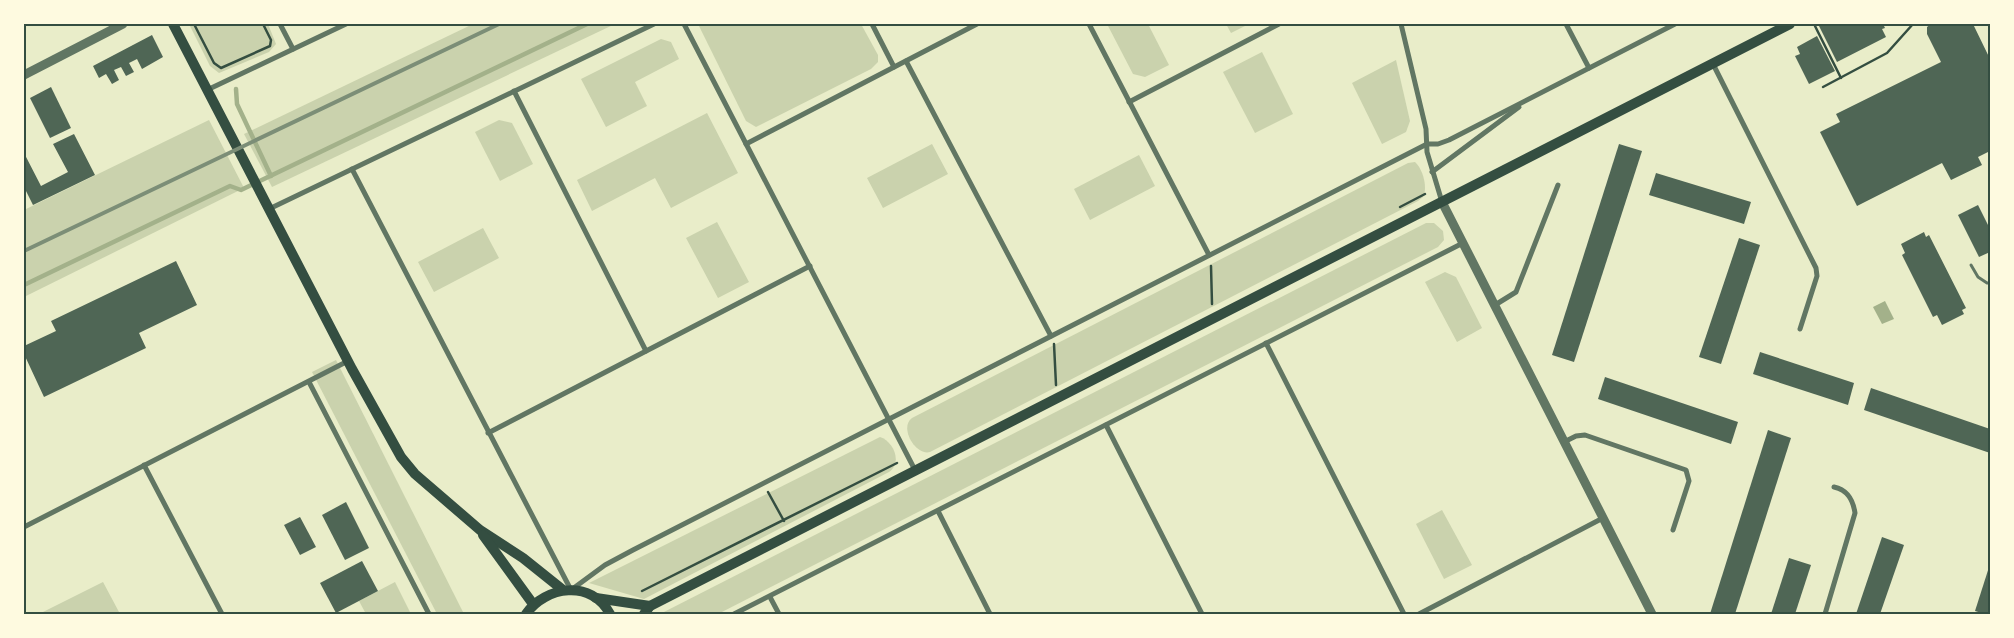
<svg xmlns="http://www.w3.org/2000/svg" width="2014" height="638" viewBox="0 0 2014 638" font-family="Quicksand,sans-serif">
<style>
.green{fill:#cad2ad}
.water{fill:#a3b18a}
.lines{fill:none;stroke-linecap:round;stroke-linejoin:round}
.stream{stroke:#a3b18a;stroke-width:4.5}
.building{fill:#4f6655}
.path{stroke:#344e41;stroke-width:2.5}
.service{stroke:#617663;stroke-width:3}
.minor{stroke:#617663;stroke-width:5}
.tertiary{stroke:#617663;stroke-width:9}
.secondary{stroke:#344e41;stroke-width:10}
.rail{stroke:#7c8e77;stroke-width:4}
.neatline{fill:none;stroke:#344e41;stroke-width:2}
</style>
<rect width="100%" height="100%" fill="#e9edc9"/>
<g class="green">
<path d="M189,24H268L276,44L269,52L219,73L210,66Z"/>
<path d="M473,24H615L272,187L244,134Z"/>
<path d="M698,24H861L878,55V62L871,69L756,127L746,121Z"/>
<path d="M1107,24H1148L1169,65L1145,77L1133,74Z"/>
<path d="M1226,24H1249L1231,33Z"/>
<path d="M661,39L671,42L679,59L635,82L647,106L606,127L581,79Z"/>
<path d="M1262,52L1293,114L1255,133L1223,72Z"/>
<path d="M1396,60L1410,121L1406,132L1382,144L1352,83Z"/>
<path d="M707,113L738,173L671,208L655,178L592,211L577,180Z"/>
<path d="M209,120L244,188L24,297V210Z"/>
<path d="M499,120L512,123L533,164L500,181L475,132Z"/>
<path d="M932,144L948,174L883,208L867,178Z"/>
<path d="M1139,155L1155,186L1090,220L1074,189Z"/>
<path d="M1415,162C1423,169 1428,188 1423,197L1418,201L930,452C915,456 899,427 912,418L1408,163Z"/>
<path d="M717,222L749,282L718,298L686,238Z"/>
<path d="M1426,223H1434L1443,231L1444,240L1438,247L718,614H660Z"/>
<path d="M483,228L499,258L434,292L418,262Z"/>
<path d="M1445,272L1456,277L1482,328L1457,342L1425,282Z"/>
<path d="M336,360L464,614H437L312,372Z"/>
<path d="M880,437C893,441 903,462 889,472L644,599L589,583Z"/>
<path d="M1442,510L1472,565L1444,579L1416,524Z"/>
<path d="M103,582L119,612L115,614L41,613Z"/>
<path d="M395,582L411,614H366L359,601Z"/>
</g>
<path class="water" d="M1885,301L1894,319L1882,324L1873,307Z"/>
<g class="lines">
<g class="stream">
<path d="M236,89L237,104L271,176"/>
<path d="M24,285L230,186L241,190L587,24"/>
</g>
</g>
<g class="building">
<path d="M1818,24H1883L1885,28L1882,29L1886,37L1837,62Z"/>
<path d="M1931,24H1973L1990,59V151L1978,157L1982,165L1951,180L1942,163L1857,206L1820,132L1840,122L1836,114L1941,62L1927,34V27Z"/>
<path d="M152,35L163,57L142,69L137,59L129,63L134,72L126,76L121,67L114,70L119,80L112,84L106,74L99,78L93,66Z"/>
<path d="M1817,36L1835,71L1809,84L1795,56L1800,54L1797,47Z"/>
<path d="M51,87L71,128L50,138L30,98Z"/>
<path d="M74,134L95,175L33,205L24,187V153L41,186L68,172L53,144Z"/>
<path d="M1619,144L1642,151L1574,362L1552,355Z"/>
<path d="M1656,173L1751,202L1744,224L1649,195Z"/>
<path d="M1978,205L1990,229V252L1979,257L1958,215Z"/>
<path d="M1924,232L1926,237L1929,235L1966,308L1962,310L1964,314L1942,325L1937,315L1933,317L1902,255L1905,253L1901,244Z"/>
<path d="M1739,238L1760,245L1721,364L1699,357Z"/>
<path d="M176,261L197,305L139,333L146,348L44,397L24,354V346L56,331L51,321Z"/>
<path d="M1760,352L1854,383L1848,405L1753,374Z"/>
<path d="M1605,377L1738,422L1731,444L1598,399Z"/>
<path d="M1871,388L1990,429V453L1864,410Z"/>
<path d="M1768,430L1791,438L1735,614H1710Z"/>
<path d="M346,502L369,548L345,560L322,515Z"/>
<path d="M300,517L316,547L300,555L284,525Z"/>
<path d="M1882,537L1904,545L1880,614H1856Z"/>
<path d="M1789,558L1811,565L1795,614H1771Z"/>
<path d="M362,561L378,591L336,613L320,583Z"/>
<path d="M1990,564V614H1985L1975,611Z"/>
</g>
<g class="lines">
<g class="path">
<path d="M194,24L214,63L221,68L270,46L271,40L263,24"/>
<path d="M1815,26L1841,78"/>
<path d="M1823,87L1887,53L1913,24"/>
<path d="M1400,207L1425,194"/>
<path d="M1211,266L1212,304"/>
<path d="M1054,344L1056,385"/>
<path d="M768,492L784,521"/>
<path d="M642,591L897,463"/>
</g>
<path class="service" d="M1971,265L1978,277L1987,283H1990"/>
<g class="minor">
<path d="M280,24L293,49"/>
<path d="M684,24L916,472"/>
<path d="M872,24L894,67"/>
<path d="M1089,24L1209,255"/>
<path d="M1401,24L1426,129L1427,152L1442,202"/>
<path d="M1566,24L1589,68"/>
<path d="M906,61L1051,336"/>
<path d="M1713,64L1816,268L1817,276L1800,329"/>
<path d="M207,90L346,24"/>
<path d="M514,91L646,351"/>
<path d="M1129,102L1279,24"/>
<path d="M746,144L977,24"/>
<path d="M352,169L571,590L605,565L633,550L1427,144H1438L1449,140L1675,24"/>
<path d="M1432,172L1519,107"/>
<path d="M269,209L654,24"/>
<path d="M1495,305L1516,292L1558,185"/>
<path d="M1266,343L1404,614"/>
<path d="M309,382L429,614"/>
<path d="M1106,425L1202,614"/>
<path d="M488,433L810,266"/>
<path d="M1564,442L1576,436L1585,435L1686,470L1689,481L1673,530"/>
<path d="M144,465L222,614"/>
<path d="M938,511L990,614"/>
<path d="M24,527L348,361"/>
<path d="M770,597L779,614"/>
<path d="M734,614L1463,243"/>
<path d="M1419,614L1603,518"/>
<path d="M1825,614L1855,513C1853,500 1848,490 1834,487"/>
</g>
<g class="tertiary">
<path d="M24,75L123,24"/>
<path d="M1442,202L1652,614"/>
</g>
<g class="secondary">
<path d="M173,24L352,369L401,457L415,474L480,530L523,558L563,590"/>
<path d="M483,535L533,604"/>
<path d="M596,598L650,606"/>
<path d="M526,614C545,586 592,579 610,614"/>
<path d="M644,614L650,606L1790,24"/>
</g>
<path class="rail" d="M24,251L499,24"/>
</g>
<rect width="2014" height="638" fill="none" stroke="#fefae0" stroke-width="50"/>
<rect x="25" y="25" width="1964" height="588" class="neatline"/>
</svg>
